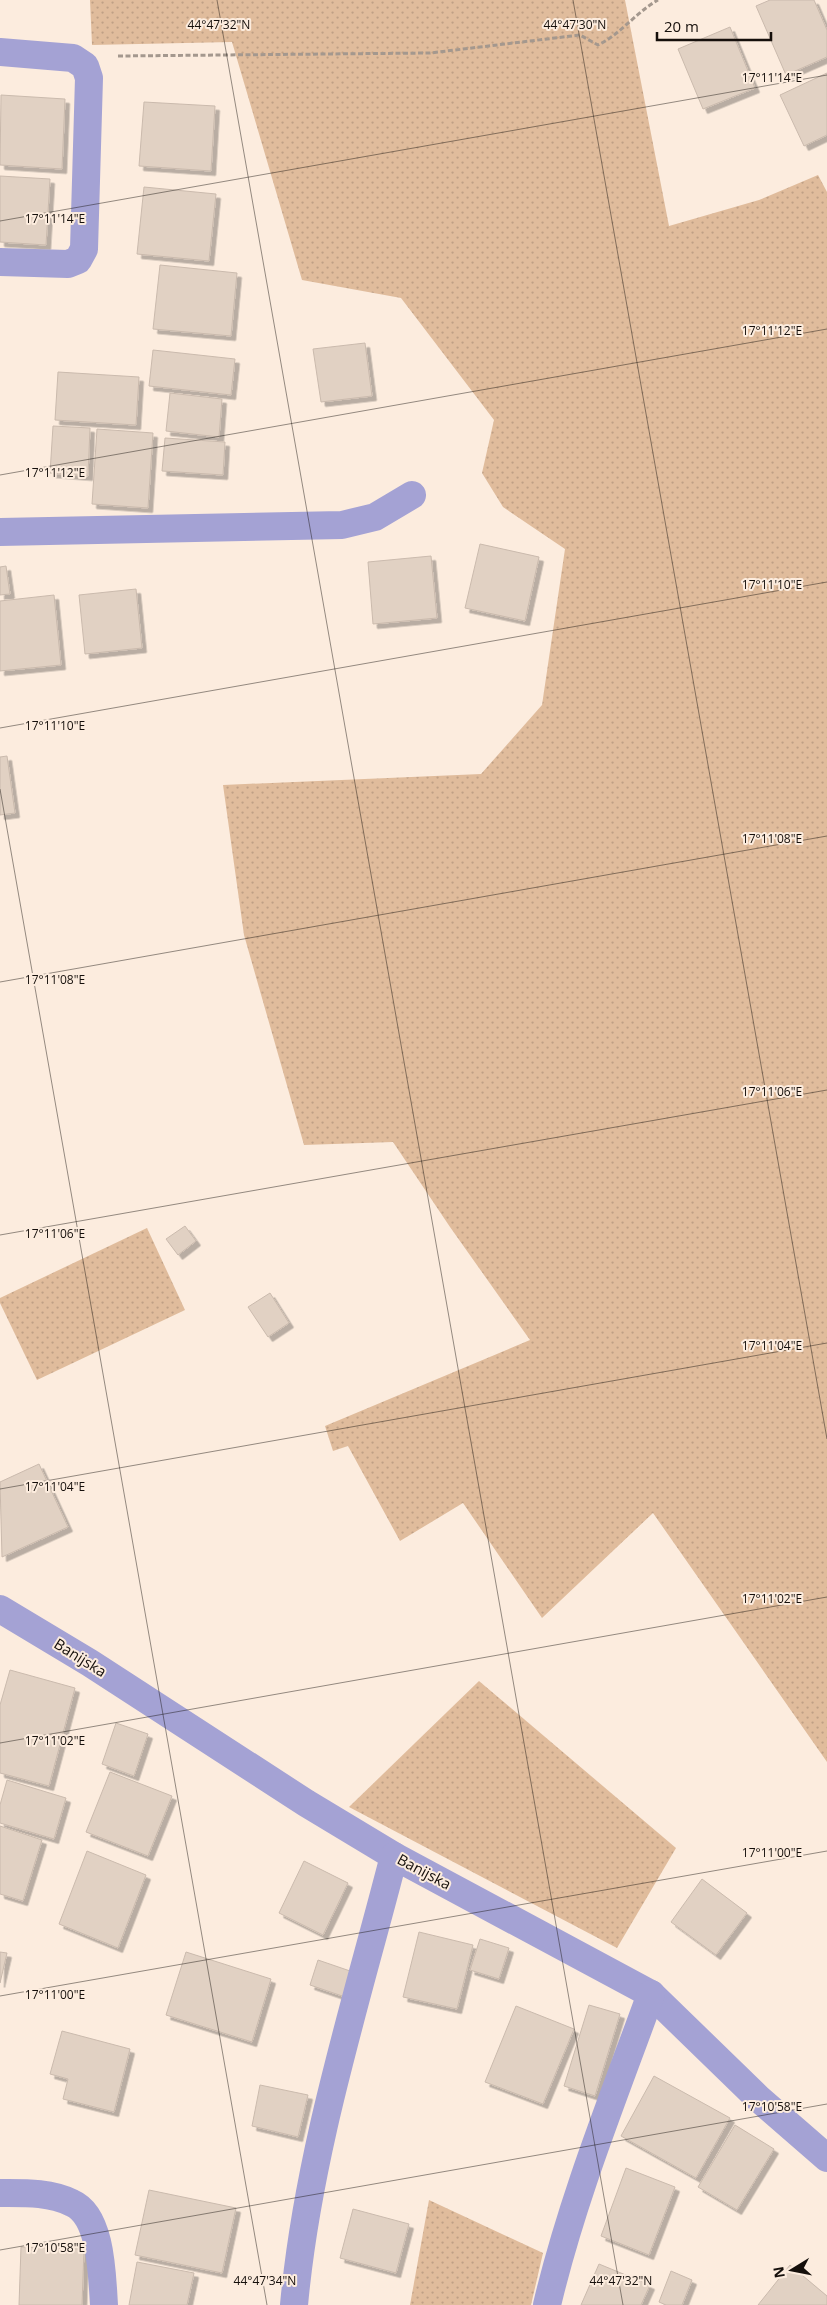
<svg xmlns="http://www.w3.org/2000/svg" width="827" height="2305" viewBox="0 0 827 2305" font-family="'Open Sans',sans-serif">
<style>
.grass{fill:url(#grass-dots)}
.building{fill:#e1d1c3;stroke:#cabaad;filter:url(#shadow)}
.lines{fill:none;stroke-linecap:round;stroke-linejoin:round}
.path{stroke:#a4988e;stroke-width:3;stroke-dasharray:5 2.5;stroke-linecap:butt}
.minor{stroke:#a4a2d4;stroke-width:28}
.ticks{fill:none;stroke:#150f0b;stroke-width:1;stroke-opacity:0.45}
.labels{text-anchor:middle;stroke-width:4;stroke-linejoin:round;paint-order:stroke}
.street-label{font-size:15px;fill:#150f0b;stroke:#fcecde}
.ticks-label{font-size:12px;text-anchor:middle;fill:#150f0b;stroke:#fcecde;stroke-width:4;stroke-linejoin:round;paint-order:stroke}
</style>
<defs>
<pattern id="grass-dots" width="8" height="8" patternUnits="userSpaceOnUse" patternTransform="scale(1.25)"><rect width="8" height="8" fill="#e0bc9c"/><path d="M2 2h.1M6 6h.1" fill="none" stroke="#bfa085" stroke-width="1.8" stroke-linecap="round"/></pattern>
<filter id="shadow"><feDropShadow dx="4.5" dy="4.5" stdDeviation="0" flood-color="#0004"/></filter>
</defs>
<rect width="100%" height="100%" fill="#fcecde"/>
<g class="grass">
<path d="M90,0H625L669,226L759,200L818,175L827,192V1762L653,1513L542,1618L463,1503L400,1541L348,1446L333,1451L325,1426L530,1340L450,1227L393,1142L304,1145L244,935L223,785L481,774L542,705L565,549L503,507L482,473L494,420L401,298L302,280L232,42L92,45Z"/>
<path d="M147,1228L185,1310L37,1380L0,1303V1298Z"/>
<path d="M479,1681L676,1848L617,1948L349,1807Z"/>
<path d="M429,2200L543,2253L531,2305H410Z"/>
</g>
<g class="building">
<path d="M770,0H814L827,30V57L786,75L756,6Z"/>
<path d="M730,27L755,88L703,109L678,49Z"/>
<path d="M827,73V135L804,146L780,95Z"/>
<path d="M1,95L65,99L62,169L0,165Z"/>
<path d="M144,102L215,106L211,171L139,166Z"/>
<path d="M0,176L50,179L46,245L0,242Z"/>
<path d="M144,187L216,194L209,261L137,254Z"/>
<path d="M160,265L237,273L231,336L153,329Z"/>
<path d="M365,343L372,396L321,402L313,349Z"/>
<path d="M153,350L235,359L231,395L149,386Z"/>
<path d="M58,372L139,377L136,425L55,420Z"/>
<path d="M170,393L222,399L219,437L166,431Z"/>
<path d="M53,426L90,428L88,476L50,473Z"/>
<path d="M97,429L153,433L148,508L92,504Z"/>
<path d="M165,438L225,442L223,475L162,471Z"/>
<path d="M480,544L539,557L525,621L465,608Z"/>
<path d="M431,556L437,618L373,624L368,562Z"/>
<path d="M6,566L10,594L0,595V567Z"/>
<path d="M136,589L142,648L85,654L79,595Z"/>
<path d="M54,595L61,665L0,671V601Z"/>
<path d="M7,756L15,813L0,815V757Z"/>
<path d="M185,1226L196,1241L178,1255L166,1239Z"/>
<path d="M270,1293L289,1323L268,1337L248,1307Z"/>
<path d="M39,1464L68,1527L2,1557L0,1482Z"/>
<path d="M10,1670L75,1688L49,1786L0,1773V1705Z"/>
<path d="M116,1723L148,1734L134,1776L102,1764Z"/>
<path d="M110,1772L172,1796L148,1856L86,1832Z"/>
<path d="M7,1780L66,1798L54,1839L0,1823V1805Z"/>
<path d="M0,1826L42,1840L23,1901L0,1894Z"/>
<path d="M87,1851L146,1875L118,1948L59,1924Z"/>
<path d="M304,1861L348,1883L323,1935L279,1913Z"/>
<path d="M702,1879L747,1913L716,1955L671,1922Z"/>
<path d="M419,1932L473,1945L457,2009L403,1997Z"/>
<path d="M480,1939L509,1948L499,1979L470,1970Z"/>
<path d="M0,1952L7,1953L0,1983Z"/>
<path d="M186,1952L271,1979L252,2042L166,2015Z"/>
<path d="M318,1960L356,1973L348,1998L310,1985Z"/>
<path d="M589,2005L620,2014L595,2096L564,2086Z"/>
<path d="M516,2006L574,2029L543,2104L485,2082Z"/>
<path d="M62,2031L130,2049L114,2112L63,2099L68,2079L50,2074Z"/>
<path d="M654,2076L730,2118L696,2178L621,2136Z"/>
<path d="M260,2085L308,2095L298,2137L252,2126Z"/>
<path d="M735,2125L774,2149L737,2210L698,2187Z"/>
<path d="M626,2168L675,2187L649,2255L601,2236Z"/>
<path d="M149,2190L236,2208L222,2273L135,2255Z"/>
<path d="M353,2209L409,2224L396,2273L340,2258Z"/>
<path d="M21,2247L84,2249L82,2305H19Z"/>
<path d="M137,2262L194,2273L187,2305H129Z"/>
<path d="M599,2264L650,2285L641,2305H581Z"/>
<path d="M790,2265L827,2296V2305H758Z"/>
<path d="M671,2271L692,2280L682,2305H666L659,2302Z"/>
</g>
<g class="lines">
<path class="path" d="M118,56L430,53L580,35L598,45C621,34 635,13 658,0"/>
<g class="minor">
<path d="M0,52L73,58L85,66L89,78L84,249L78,260L68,264L0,262"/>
<path d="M0,532L342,525L375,517L412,495"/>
<path d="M0,1609L90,1663L306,1803L394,1856L651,1994L758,2098L827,2158"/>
<path d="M0,2193C24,2193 50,2192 72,2203C102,2216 102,2277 104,2305"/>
<path d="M294,2305C308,2152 356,2004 394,1856"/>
<path d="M547,2305C572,2199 614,2096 651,1994"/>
</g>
</g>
<path class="ticks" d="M217,0L623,2305M573,0L827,1439M0,221L827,75M0,475L827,329M0,728L827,582M0,789L267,2305M0,982L827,836M0,1235L827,1090M0,1489L827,1343M0,1743L827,1597M0,1996L827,1851M0,2250L827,2104"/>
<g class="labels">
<g class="street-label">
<text transform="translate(80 1658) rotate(32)" y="5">Banijska</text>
<text transform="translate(424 1872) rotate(28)" y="5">Banijska</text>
</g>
</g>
<g class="ticks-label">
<text x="575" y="29">44°47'30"N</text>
<text x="219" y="29">44°47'32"N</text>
<text x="772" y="82">17°11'14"E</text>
<text x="55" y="223">17°11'14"E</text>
<text x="772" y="335">17°11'12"E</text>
<text x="55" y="477">17°11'12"E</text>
<text x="772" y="589">17°11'10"E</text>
<text x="55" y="730">17°11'10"E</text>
<text x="772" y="843">17°11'08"E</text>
<text x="55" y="984">17°11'08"E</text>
<text x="772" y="1096">17°11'06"E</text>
<text x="55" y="1238">17°11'06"E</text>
<text x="772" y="1350">17°11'04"E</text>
<text x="55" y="1491">17°11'04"E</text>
<text x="772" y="1603">17°11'02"E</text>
<text x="55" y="1745">17°11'02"E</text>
<text x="772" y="1857">17°11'00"E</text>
<text x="55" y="1999">17°11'00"E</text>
<text x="772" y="2111">17°10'58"E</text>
<text x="55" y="2252">17°10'58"E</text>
<text x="265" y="2285">44°47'34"N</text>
<text x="621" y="2285">44°47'32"N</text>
</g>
<g transform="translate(792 2270) rotate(260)" stroke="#fcecde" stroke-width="4" paint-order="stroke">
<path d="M0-4L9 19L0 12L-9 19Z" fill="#150f0b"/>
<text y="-8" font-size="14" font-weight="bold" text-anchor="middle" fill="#150f0b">N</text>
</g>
<path d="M657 32v8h114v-8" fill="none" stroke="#150f0b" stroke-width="2.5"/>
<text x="664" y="32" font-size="15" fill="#150f0b" stroke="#fcecde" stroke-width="4" paint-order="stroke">20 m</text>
</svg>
